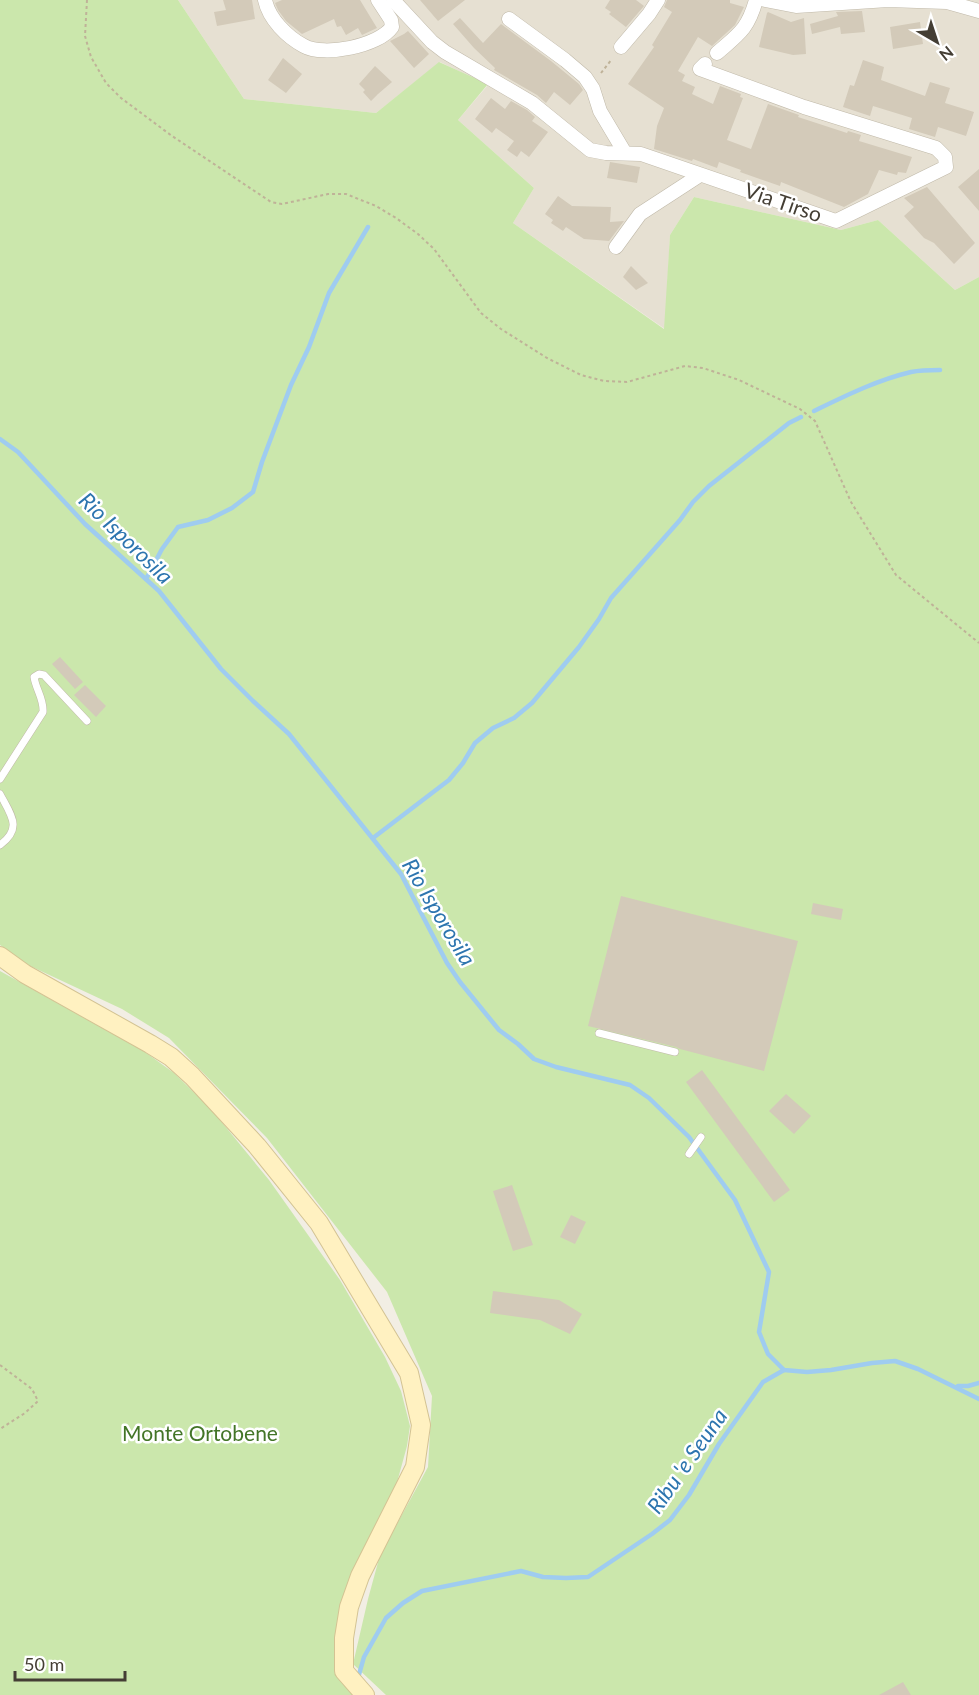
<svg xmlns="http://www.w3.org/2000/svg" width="979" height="1695" viewBox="0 0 979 1695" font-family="Lato,sans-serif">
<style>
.residential{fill:#e6e0d2}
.green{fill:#cbe7ac}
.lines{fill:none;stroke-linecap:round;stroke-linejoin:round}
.stream{stroke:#9fccf0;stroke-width:4.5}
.building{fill:#d3cab9}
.lane-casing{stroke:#c0b9a9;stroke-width:8}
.street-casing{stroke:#c0b9a9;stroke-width:15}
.secondary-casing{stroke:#d3c393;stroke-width:20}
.path{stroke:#bfb298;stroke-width:2;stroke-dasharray:3 3;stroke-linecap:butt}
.lane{stroke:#fff;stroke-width:7}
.street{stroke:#fff;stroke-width:14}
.secondary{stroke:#fff1c1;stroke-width:18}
.labels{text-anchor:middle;stroke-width:5;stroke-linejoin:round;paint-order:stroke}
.street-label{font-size:21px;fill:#443e34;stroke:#fff}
.park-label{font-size:21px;fill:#437527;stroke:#fff}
.water-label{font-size:22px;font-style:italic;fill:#2d75af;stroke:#fff}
</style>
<rect width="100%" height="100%" fill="#f2eee4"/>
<path class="residential" d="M178,0H979V277L955,290L878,220L841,230L694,197L670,235L665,329L513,223L534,188L458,120L488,85L440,62L376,113L244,99Z"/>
<g class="green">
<path d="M0,0H178L244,99L376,113L439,62L488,84L458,120L534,188L513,223L664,329L670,235L694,197L841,230L878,220L955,290L979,277V1695H386L353,1664L368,1599L380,1555L428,1467L432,1396L387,1292L267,1138L169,1038L122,1009L28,965L0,945Z"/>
<path d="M0,971L145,1052L174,1073L211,1109L269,1180L340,1280L385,1357L401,1391L410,1426L407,1446L396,1486L349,1581L337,1624L335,1658L346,1678L359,1695H0Z"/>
</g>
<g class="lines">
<g class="stream">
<path d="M814,411C845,396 877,380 911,372C921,370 931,370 940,370"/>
<path d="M0,439L18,452L85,524L159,591L221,669L253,701L289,734L401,874L447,963L460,982L499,1030L518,1044L534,1059L556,1067L630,1085L649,1098L689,1137L735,1200L769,1272L759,1332L768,1354L784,1370L807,1372L831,1370L872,1363L895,1361L918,1369L979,1399"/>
<path d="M146,579L162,549L178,527L208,520L232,508L253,492L262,462L291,385L309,347L329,293L368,227"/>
<path d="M373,838L449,780L463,763L475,743L493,728L514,718L532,703L579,647L599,619L611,598L680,520L693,502L709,486L789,423L801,417"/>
<path d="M958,1386H968L979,1383"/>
<path d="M358,1678L364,1657L386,1618L403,1603L422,1591L521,1571L543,1577L566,1578L588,1577L652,1534L670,1520L689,1495L719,1444L763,1382L784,1370"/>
</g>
</g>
<g class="building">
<path d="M223,0H252L255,19L217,26L214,12L226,10Z"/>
<path d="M282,0H360L377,28L362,35L358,28L346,35L341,26L337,27L334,19L302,34L286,21L278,10L275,3Z"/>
<path d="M420,0H465L438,21Z"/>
<path d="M610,0H636L644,6L626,27L609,14L611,12L605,8Z"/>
<path d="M667,0H730V3L744,7L735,25L712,46L698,37L678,71L685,75L682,81L695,87L692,94L713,104L720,86L741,94L740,97L743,98L727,140L751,149L768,104L799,115L798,117L847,133L848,131L861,135L859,141L912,157L906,173L898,172L897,175L879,170L868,194L844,207L786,184L781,182L780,186L740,172L741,170L719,162L717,168L693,159L692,161L654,149L657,126L664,108L628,84L654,47L652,45L672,12L664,7Z"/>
<path d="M862,11L865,32L841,34L840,27L812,34L810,24L838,16L836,12Z"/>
<path d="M768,12L791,22L804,18L806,54L793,55L759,47L767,13Z"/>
<path d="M460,18L483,43L501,24L551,61L579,84L583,90L570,105L554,92L546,103L537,95L494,70L495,68L474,48L453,24Z"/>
<path d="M920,22L923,44L893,49L890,27Z"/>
<path d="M408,31L429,54L414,68L390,41L404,34Z"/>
<path d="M283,58L302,74L286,93L268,80Z"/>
<path d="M863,60L884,67L881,80L925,96L930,82L950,88L945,103L974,112L966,136L938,127L935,137L909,129L912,118L873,106L870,116L843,107L850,85L854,86Z"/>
<path d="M375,66L392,82L378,94L371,101L363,92L365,90L359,84Z"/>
<path d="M491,98L505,109L511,101L527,110L535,117L532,121L548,132L529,157L521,151L517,157L507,150L514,141L496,128L492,133L475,119Z"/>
<path d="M610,162L640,167L637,183L607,178Z"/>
<path d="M979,169V211L958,187Z"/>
<path d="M927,187L975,243L954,264L934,243L924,238L904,216L914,207L904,198Z"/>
<path d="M558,196L572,206L611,207L610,222L624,221L609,241L584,239L566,227L563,231L551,223L553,220L545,214Z"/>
<path d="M631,266L648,283L636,290L623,277Z"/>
<path d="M60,657L83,682L75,689L52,664Z"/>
<path d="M85,685L106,706L96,717L74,695Z"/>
<path d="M621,896L798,941L764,1071L680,1049L676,1047L588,1026Z"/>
<path d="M813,903L843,909L841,920L811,914Z"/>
<path d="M702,1070L790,1190L774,1202L686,1082Z"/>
<path d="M786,1094L811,1116L794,1134L769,1111Z"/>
<path d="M512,1185L533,1245L513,1251L493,1191Z"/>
<path d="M571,1215L586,1222L575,1244L560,1237Z"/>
<path d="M493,1291L559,1300L582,1314L570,1334L540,1320L490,1313Z"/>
<path d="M903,1682L911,1695H879Z"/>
</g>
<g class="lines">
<defs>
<g id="lane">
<path d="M0,779L43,712C44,699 36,690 34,677L39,674L44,675L87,721"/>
<path d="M0,794C11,815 23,828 0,845"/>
<path d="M599,1033L675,1052"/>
<path d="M689,1154L701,1137"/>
</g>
<g id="street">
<path d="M265,0C269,19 287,37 304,46C324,57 379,46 392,27L391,20L378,0"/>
<path d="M393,0L432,42L445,52L532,103L590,150L606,153L641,154L836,221L946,167L945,157L936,148L804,107L700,69L705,64"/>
<path d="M765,0L796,6L888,0L947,2L979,11"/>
<path d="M509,19L565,60L585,77L593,89L600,111L625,153"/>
<path d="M621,47L649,14L658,0"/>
<path d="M717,53C739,34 748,29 756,0"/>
<path d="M616,247L640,214L700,175"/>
</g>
<path id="secondary" d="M0,956L25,974L150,1044L171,1057L192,1076L257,1146L319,1223L409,1373L421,1425L415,1467L360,1576L349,1607L344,1638V1671L365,1695"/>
</defs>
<use href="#lane" class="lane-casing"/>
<use href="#street" class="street-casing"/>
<use href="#secondary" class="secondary-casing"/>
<g class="path">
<path d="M87,0L85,36L91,57L106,83L121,98L172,136L271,202L282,204L328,194H346L376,206L396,218L418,234L434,249L481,313L501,329L547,358L581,375L604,381L627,382L685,366L703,368L739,380L800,409L815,421L851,502L896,575L979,643"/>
<path d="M601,73L612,59"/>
<path d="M0,1365L32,1389L38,1401L25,1413L0,1429"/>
</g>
<use href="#lane" class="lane"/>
<use href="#street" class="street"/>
<use href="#secondary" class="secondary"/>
</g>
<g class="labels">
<g class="street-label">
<text transform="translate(783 203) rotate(19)" y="7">Via Tirso</text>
</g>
<g class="park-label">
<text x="200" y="1441">Monte Ortobene</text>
</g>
<g class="water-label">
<text transform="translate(126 538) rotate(44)" y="8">Rio Isporosila</text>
<text transform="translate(439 912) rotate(59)" y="8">Rio Isporosila</text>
<text transform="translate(687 1461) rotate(-55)" y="8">Ribu 'e Seuna</text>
</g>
</g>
<g transform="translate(937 42) rotate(141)" stroke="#ffffff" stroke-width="4.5" paint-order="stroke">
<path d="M0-4.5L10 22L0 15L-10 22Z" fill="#443e34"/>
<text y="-9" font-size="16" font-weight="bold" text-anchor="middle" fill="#443e34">N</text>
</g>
<path d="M15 1671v9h110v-9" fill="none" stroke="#443e34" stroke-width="3"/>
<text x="24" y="1671" font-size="18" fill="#443e34" stroke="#ffffff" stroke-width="4.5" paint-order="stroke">50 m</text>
</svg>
